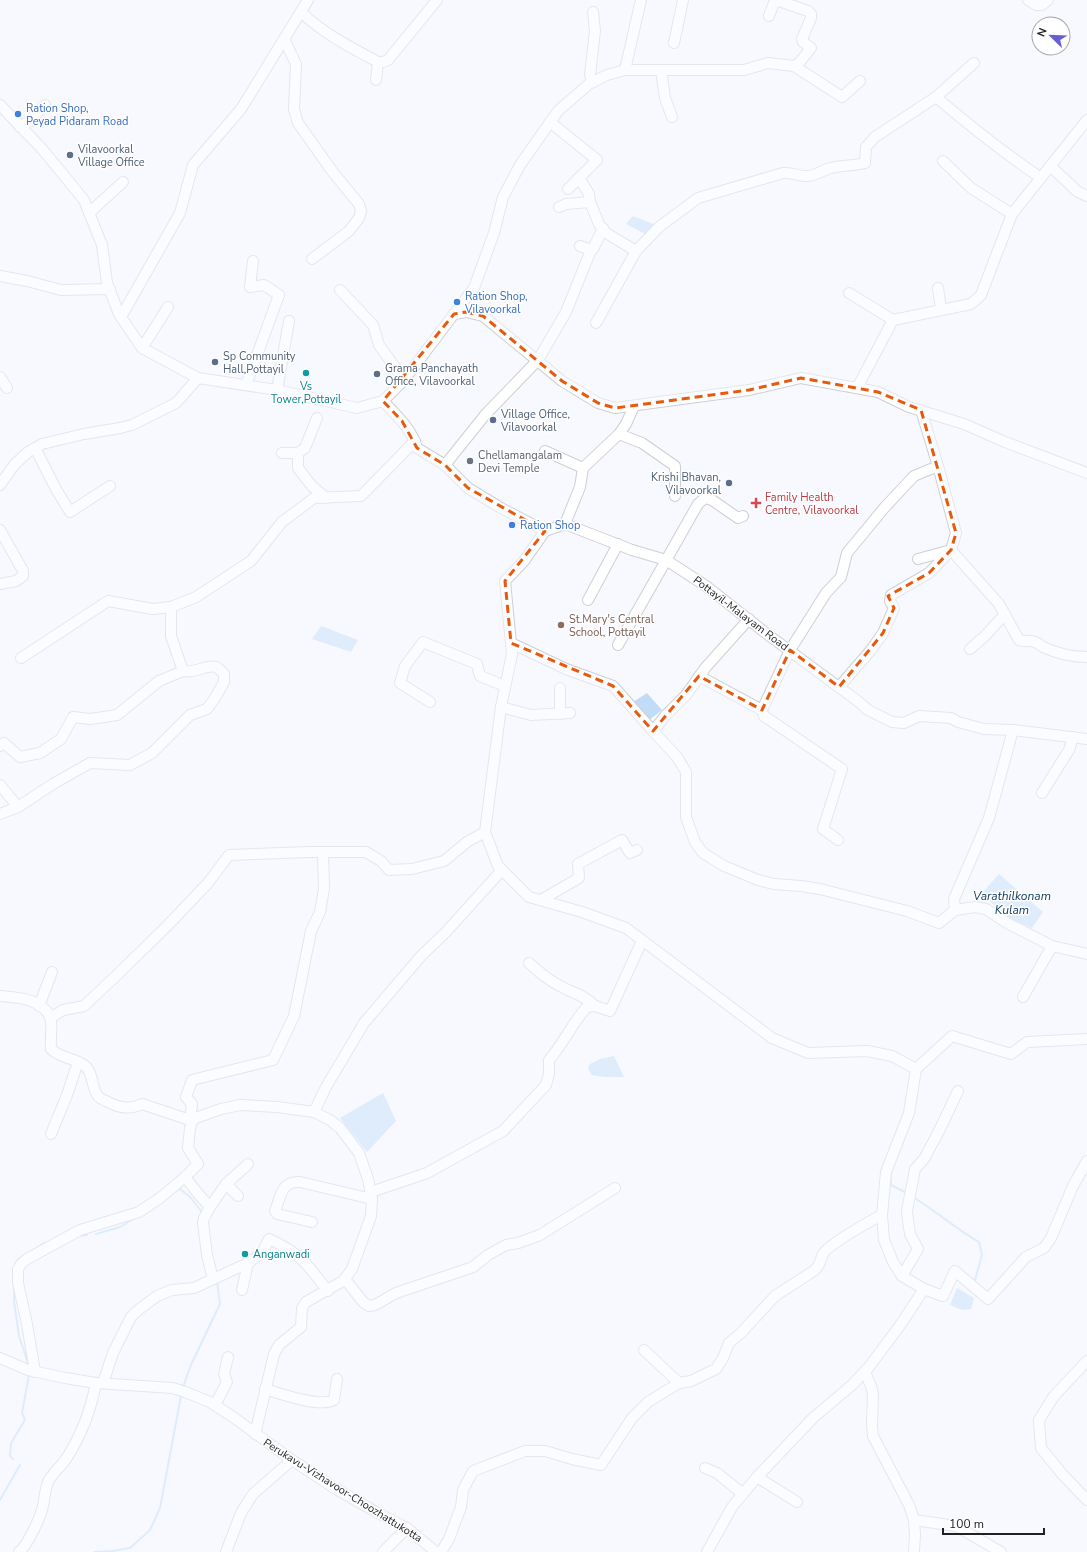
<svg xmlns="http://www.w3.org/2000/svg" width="1087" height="1552" viewBox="0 0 1087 1552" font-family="'Nunito Sans',sans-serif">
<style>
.water{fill:#c0dcf7}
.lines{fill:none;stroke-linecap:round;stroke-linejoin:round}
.stream{stroke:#c0dcf7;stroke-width:2}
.minor-casing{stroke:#cdcfd6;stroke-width:12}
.minor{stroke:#fff;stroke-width:10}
.marked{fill:none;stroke:#e8590c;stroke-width:3;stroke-dasharray:8 5;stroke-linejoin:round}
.shop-dot{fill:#3f7fe0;stroke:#fff;stroke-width:1.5}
.service-dot{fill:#5c6f8a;stroke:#fff;stroke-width:1.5}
.culture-dot{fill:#0f9aa8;stroke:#fff;stroke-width:1.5}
.worship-dot{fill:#6b7280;stroke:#fff;stroke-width:1.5}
.health-dot{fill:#e0444e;stroke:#fff;stroke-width:1.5}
.education-dot{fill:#8d6e63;stroke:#fff;stroke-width:1.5}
.labels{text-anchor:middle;stroke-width:3;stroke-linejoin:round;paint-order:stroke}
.shop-label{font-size:11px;fill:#366cbe;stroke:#fff;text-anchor:start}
.service-label{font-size:11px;fill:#4e5e75;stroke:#fff;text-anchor:start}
.culture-label{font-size:11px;fill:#0d838f;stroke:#fff}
.worship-label{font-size:11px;fill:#5b616d;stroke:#fff;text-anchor:start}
.health-label{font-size:11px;fill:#be3a42;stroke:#fff;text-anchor:start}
.street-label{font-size:11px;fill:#212124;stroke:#fff}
.education-label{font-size:11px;fill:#785e54;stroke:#fff;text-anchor:start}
.water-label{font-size:12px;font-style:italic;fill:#143e62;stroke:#fff}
</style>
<rect width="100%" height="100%" fill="#f7f9ff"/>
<g class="water">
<path d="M633,216L656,225L649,236L626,224Z"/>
<path d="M321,626L358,640L351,652L312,639Z"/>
<path d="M647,693L662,710L648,721L633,702Z"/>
<path d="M999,874L1043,912L1032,928L1009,918L981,894Z"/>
<path d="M614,1056L624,1077H604L592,1075L588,1069L590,1064L600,1059Z"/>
<path d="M383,1093L396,1121L367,1152L340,1118Z"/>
<path d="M957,1288L974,1298L971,1309L962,1310L950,1305Z"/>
</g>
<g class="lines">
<g class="stream">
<path d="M891,1174V1185L907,1193"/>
<path d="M175,1191L180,1189L190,1197L202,1212"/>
<path d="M913,1197C936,1211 956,1229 979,1242L982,1255L974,1284"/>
<path d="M96,1234L120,1227L135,1218"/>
<path d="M78,1236L87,1235"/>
<path d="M32,1251L44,1243"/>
<path d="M17,1263L18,1259L25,1255"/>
<path d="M14,1285V1301L19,1336L29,1366"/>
<path d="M183,1387L191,1365L220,1304L217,1281"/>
<path d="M13,1459L10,1456L11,1443L25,1420L22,1413L29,1375"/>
<path d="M0,1500L20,1465"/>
<path d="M94,1552L113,1551L130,1548L150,1530L160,1508L181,1396"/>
</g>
<defs>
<g id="minor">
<path d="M1028,0L1036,5H1042L1048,0"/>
<path d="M301,12C324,34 350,47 378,62H383L388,60L437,0"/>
<path d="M769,16L775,0"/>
<path d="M284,39L296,64L294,109L298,123L332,171L359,204L361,211L359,218L349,231L312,259"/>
<path d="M674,43L683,0"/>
<path d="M794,66L842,97L860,81"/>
<path d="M625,70L641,0"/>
<path d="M661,70L665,98L672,117"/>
<path d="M376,80L378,62"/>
<path d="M593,82L590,75L595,31L593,12"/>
<path d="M936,97C970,126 1004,153 1041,178"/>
<path d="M0,105L43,150L84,200L102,245L107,283L119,314L142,348L198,378L277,390L357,408L383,401L404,380L454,314L466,312L483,316L562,381L598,403L615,408L749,390L801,378L878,392L909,407L964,424L1005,442L1087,473"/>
<path d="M550,122L597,160L579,178L589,194L590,202L599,224L606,233L636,251L596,323"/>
<path d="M20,127L28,122L45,105"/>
<path d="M943,161L971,188L1012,214"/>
<path d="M1050,166L1078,192L1087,196"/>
<path d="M568,189L579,178"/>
<path d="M559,207L566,204L590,202"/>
<path d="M89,213L123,182"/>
<path d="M580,246L591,250L593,249L603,228"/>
<path d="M636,251L659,227L698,198L783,173C792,172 797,176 805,176C814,177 822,170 831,168C842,165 854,166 865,163L866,147L875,137L936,97L974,63"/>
<path d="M0,276L27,281L61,290L110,289"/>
<path d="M938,288L941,310"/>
<path d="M340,290L373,325L379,345L404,380"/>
<path d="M849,293L893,320"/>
<path d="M454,314L474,288L494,233L503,197L520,165L558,111L589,84L607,75L625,70H744L768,63L794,66L799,63L811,48L803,42L802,39L811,18V14L808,11L776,0"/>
<path d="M121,317L180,213L193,165L241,109L308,0"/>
<path d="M142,348L168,307"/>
<path d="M0,377L7,388"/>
<path d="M246,385L279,295L264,285L250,287L253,261"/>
<path d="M857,388L893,320L971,304L981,295L1012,214L1087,120"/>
<path d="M277,390L289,321"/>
<path d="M383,401C396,415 412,429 417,448L445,465L468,488L501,508L545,531L565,524L632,550L666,560L706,586L767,634L859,702L868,710L892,722L904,723L919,716L951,718L958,722L984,729L1013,730L1087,739"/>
<path d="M619,434L642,443L675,466V496"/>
<path d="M35,448L56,489L70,512L110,486"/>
<path d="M545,451L583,468L619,434L626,424L634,406"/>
<path d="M282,453H298L305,448L317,418"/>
<path d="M298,453V468L311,485L326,498"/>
<path d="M445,465L485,415L538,360L566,312L591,250"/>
<path d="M0,485L14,465L28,452L42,444L84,434L120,428L132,425L176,403L198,378"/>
<path d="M565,524L580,487L583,468"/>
<path d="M0,530L23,571V576L16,581L0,584"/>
<path d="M918,559L951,550L999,604L1019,640C1024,642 1030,640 1035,642C1038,643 1040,645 1043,647C1056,653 1073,657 1087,657"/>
<path d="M588,600L618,544"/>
<path d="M749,619L706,667L686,695L665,716L653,731L677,757L686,772V817L695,842L703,853L724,866L758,880L774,884L801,886L820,889L907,911L939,923L955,910L975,907L986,909L1007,923L1052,946"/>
<path d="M511,643L566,669L613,686L653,731"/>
<path d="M618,645L698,504L705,498L712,500L738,518L743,516"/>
<path d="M970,649L985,636L1005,614"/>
<path d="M21,658L108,601L153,609L171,607"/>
<path d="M699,676L762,710L764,716L842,769L823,829L838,840"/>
<path d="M839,687L871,650L883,633L894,608L890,601L891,595L929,573L951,550L956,533L938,466"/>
<path d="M430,702L400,683L405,666L423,642L477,664L480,676L505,686"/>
<path d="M501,707L531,715L570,713"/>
<path d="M762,710L790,650L826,593L841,577L847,553L885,507L914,476L938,466L921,410"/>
<path d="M560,714V688"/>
<path d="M0,746L4,743L20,757L40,753L61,739L73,717L90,719L117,715L159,681L183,671L171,636V607L196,597L251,561L282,522L314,498L361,496L415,441"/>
<path d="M0,785L18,807"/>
<path d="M1042,793L1069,750L1073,737"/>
<path d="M0,814L18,807L53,784L90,763L130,765L152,753L190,715L207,709L215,698L224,682V674C222,672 219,668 216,667C207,664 194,674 183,671"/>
<path d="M485,832L498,866L529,897L582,912L626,928L772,1038L808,1053L867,1051L892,1056L916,1069L909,1113L886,1172L882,1215L884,1240L893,1262L902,1276L924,1289L901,1324L869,1367L852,1385L813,1418L757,1477L732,1507L707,1552"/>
<path d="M541,900L579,878L578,864L622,840L630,853L637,850"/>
<path d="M955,910L954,899L989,818L1013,730"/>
<path d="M529,963C539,972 549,981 562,987C575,994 584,995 595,1006"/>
<path d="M0,996C17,997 42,999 50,1017C53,1024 50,1040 51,1049C60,1058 74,1058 84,1065C94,1072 91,1088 98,1096C100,1099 104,1100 106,1101C118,1108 130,1110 142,1104L190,1120L221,1109L240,1105L277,1107L314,1112L326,1087L364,1023L421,956L446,932L502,870"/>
<path d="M1023,997L1052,946L1087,954"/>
<path d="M39,1006L52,972"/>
<path d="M50,1018L63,1010L84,1006L117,975L168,925L208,883L229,855L309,852H366L381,861L389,870L412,869L444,861L467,842L485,832L501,707L512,654L505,581L524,561L545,531"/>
<path d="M916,1069L952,1036L1011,1054L1027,1042L1087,1039"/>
<path d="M190,1120L192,1104L186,1097L192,1080L273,1060L294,1016L311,931L320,912L324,889L323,852"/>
<path d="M51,1134L67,1095L78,1062"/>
<path d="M185,1177L198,1164L188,1148L190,1128L193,1119"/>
<path d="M226,1184L238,1196"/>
<path d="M371,1192L427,1173L503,1131L546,1085L549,1074V1060C564,1043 572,1023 587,1007L595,1006L610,1011L642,941"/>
<path d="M210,1207L204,1218L203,1223L207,1255L213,1279"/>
<path d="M312,1222L277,1214L275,1211C281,1196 281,1181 300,1182L372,1199"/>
<path d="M902,1276L918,1249L910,1234L908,1220L907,1211L915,1169L924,1159L939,1131L958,1091"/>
<path d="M345,1279L363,1302L369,1306L375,1305L396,1293L473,1267L488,1255L506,1245L518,1243L540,1235L615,1188"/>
<path d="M924,1289L943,1296L955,1271L988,1299L1026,1257L1044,1248L1051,1238L1073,1186L1087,1161"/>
<path d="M242,1290L248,1263"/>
<path d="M644,1350L679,1383"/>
<path d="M0,1358L28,1370L65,1378L96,1383L173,1388L185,1392L210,1402L233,1417L292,1460L336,1489L376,1512L407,1528L436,1552"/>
<path d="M1087,1361L1054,1396L1039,1420L1041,1448L1063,1475L1087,1500"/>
<path d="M35,1372L27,1324L18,1283V1269L21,1264L27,1259L80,1230L139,1212L160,1198L185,1177L200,1196L210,1207L226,1184L248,1164"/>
<path d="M865,1372L871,1386L873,1394L872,1425L873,1436L909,1505L914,1520L915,1535L914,1552"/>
<path d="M103,1383L113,1353L131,1317L137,1311L157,1296L172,1290L194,1288L248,1263L262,1253L269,1239C300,1253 307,1264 328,1291"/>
<path d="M265,1389C281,1394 320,1408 334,1400L337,1379"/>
<path d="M215,1405L227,1382L224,1374L228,1357"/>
<path d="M255,1434L274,1354L279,1345L301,1327L302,1308L306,1302L343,1281L352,1269L371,1216L372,1199L368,1179L359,1153L340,1128L330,1120L314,1112"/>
<path d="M705,1468L717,1473L743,1494"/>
<path d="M757,1477L797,1502"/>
<path d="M914,1520L956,1526L1001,1552"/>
<path d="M19,1552C27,1546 39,1520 42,1510C45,1500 44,1490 49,1480C54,1472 61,1466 66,1459C81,1436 91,1409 96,1383"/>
<path d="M226,1552L241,1513L253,1494L292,1460"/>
<path d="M383,1552L407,1528"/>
<path d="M441,1552L449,1539L461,1507L463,1490L473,1471L525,1451H545L572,1459L601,1465L632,1418L648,1402L679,1383L691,1381L716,1369L723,1358L729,1343L741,1333L775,1296L815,1270C821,1264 820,1260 823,1254C829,1244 870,1221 882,1215"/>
</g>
</defs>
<use href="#minor" class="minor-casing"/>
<use href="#minor" class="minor"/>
</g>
<path d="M0 0H1087V1552H0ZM466,312L483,316L562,381L598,403L615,408L749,390L801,378L878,392L921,410L956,533L951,550L929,573L888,596L894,608L883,633L839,687L790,650L762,710L699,676L653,731L613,686L511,643L505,581L545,531L468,488L445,465L417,448L402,421L383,401L454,314Z" fill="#f7f9ff" fill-opacity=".55" fill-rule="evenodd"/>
<path class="marked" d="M466,312L483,316L562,381L598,403L615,408L749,390L801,378L878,392L921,410L956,533L951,550L929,573L888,596L894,608L883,633L839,687L790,650L762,710L699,676L653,731L613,686L511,643L505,581L545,531L468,488L445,465L417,448L402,421L383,401L454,314Z"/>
<g class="shop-dot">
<circle cx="18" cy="114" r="4"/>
<circle cx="457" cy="302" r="4"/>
<circle cx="512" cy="525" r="4"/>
</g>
<g class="service-dot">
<circle cx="70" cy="155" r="4"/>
<circle cx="215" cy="362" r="4"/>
<circle cx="377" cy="374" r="4"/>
<circle cx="493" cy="420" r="4"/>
<circle cx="729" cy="483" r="4"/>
</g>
<g class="culture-dot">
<circle cx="306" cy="373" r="4"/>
<circle cx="245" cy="1254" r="4"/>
</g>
<circle class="worship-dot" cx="470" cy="461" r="4"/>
<path class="health-dot" d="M754 497h4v4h4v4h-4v4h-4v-4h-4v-4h4z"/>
<circle class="education-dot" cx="561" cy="625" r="4"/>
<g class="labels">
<g class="shop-label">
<text x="26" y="112">Ration Shop,<tspan x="26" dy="13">Peyad Pidaram Road</tspan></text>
<text x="465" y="300">Ration Shop,<tspan x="465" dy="13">Vilavoorkal</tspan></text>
<text x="520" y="529">Ration Shop</text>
</g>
<g class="service-label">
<text x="78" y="153">Vilavoorkal<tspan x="78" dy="13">Village Office</tspan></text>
<text x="223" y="360">Sp Community<tspan x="223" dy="13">Hall,Pottayil</tspan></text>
<text x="385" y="372">Grama Panchayath<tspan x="385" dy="13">Office, Vilavoorkal</tspan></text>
<text x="501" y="418">Village Office,<tspan x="501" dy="13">Vilavoorkal</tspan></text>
<text x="721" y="481" text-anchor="end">Krishi Bhavan,<tspan x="721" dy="13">Vilavoorkal</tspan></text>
</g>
<g class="culture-label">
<text x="306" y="390">Vs<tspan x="306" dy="13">Tower,Pottayil</tspan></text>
<text x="253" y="1258" text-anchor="start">Anganwadi</text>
</g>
<g class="worship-label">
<text x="478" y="459">Chellamangalam<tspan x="478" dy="13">Devi Temple</tspan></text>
</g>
<g class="health-label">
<text x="765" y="501">Family Health<tspan x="765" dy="13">Centre, Vilavoorkal</tspan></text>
</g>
<g class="street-label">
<text transform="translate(741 613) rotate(37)" y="4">Pottayil-Malayam Road</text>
<text transform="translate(343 1490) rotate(32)" y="4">Perukavu-Vizhavoor-Choozhattukotta</text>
</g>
<g class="education-label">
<text x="569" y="623">St.Mary's Central<tspan x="569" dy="13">School, Pottayil</tspan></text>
</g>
<g class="water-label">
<text x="1012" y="900">Varathilkonam<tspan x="1012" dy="14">Kulam</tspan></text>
</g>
</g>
<g transform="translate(1051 36) rotate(293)"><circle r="19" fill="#ffffff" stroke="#a6a6a7"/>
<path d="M0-3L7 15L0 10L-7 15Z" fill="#675ed7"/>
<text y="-6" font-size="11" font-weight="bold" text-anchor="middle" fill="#212124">N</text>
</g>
<path d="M943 1528v6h101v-6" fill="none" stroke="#212124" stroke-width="2"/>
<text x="949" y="1528" font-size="12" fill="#212124" stroke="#ffffff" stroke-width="3" paint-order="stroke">100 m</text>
</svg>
